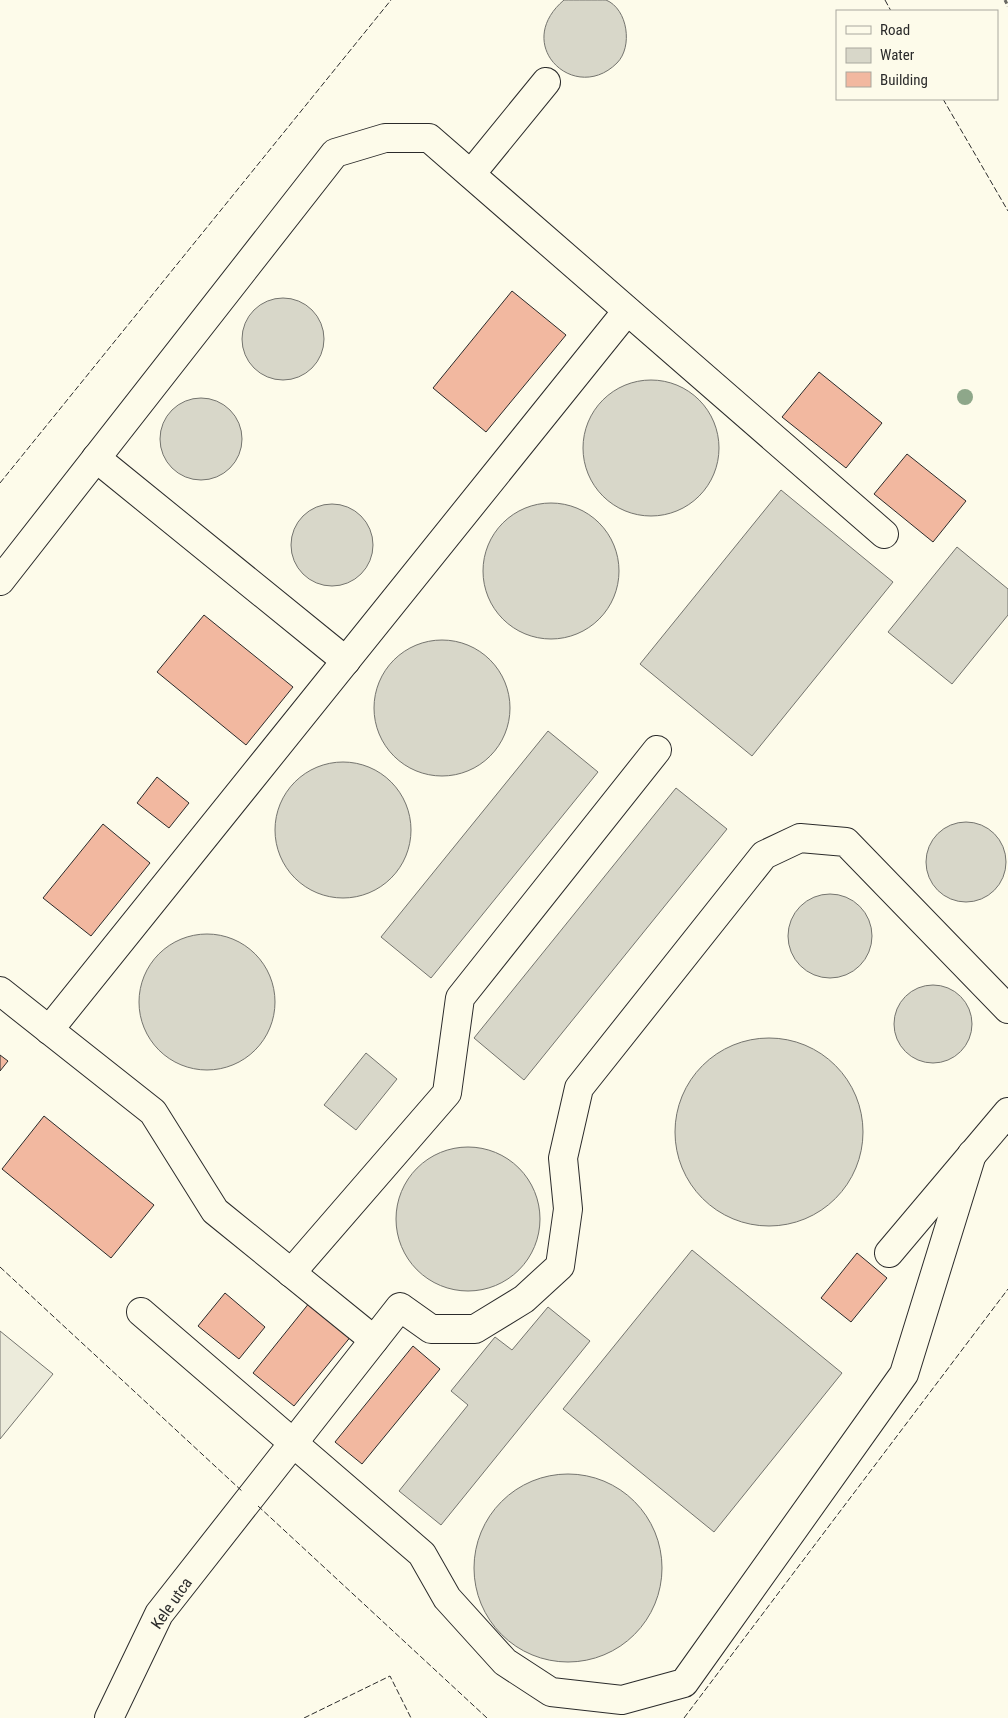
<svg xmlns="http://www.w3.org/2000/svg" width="1008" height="1718" viewBox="0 0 1008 1718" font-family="'Roboto Condensed',sans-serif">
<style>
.green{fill:#ecebdb;stroke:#74746e}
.water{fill:#d8d7c9;stroke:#74746e}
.building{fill:#f2b8a0;stroke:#2b2b2b}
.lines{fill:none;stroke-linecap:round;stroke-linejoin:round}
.minor-casing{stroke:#2b2b2b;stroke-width:30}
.path{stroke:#6a6964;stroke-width:3;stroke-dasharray:4 2.5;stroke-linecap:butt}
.minor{stroke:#fdfbea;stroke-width:28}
.fence{stroke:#2b2b2b;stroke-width:1;stroke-dasharray:6 2.5;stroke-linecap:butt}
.tree{fill:#8ea78a}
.labels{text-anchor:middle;stroke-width:4;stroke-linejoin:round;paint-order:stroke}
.street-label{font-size:16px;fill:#2b2b2b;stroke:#fdfbea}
</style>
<rect width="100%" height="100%" fill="#fdfbea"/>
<path class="green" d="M0,1331L53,1374L0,1439Z"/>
<g class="water">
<path d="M564,0C574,0 598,0 606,0C628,9 633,47 617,63C575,105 511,45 564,0Z"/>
<circle cx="283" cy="339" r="41"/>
<circle cx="651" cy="448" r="68"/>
<circle cx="201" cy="439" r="41"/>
<path d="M781,490L893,582L752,756L640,664Z"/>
<circle cx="551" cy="571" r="68"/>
<circle cx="332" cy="545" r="41"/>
<path d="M957,547L1008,589V615L952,684L888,632Z"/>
<circle cx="442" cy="708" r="68"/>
<path d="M548,731L598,772L431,978L381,937Z"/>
<circle cx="343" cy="830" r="68"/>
<path d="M676,788L727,829L524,1080L474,1038Z"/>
<circle cx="966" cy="862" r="40"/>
<circle cx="830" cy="936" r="42"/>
<circle cx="207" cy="1002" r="68"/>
<circle cx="933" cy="1024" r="39"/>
<circle cx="769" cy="1132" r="94"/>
<path d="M366,1053L397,1079L356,1130L324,1105Z"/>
<circle cx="468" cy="1219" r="72"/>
<path d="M692,1250L842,1373L714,1532L563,1409Z"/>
<path d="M548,1307L590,1341L441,1525L399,1491L468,1405L451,1391L495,1337L512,1350Z"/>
<circle cx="568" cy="1568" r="94"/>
</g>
<g class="building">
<path d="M512,291L566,335L486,432L433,388Z"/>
<path d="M819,372L882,423L846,468L782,417Z"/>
<path d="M907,454L966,501L933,542L874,494Z"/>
<path d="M204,615L293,687L246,745L157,672Z"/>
<path d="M157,777L189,803L169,828L137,803Z"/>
<path d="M103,824L150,863L91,936L43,898Z"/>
<path d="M0,1055L8,1061L0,1071Z"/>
<path d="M44,1116L154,1205L111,1258L2,1169Z"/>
<path d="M857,1253L887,1278L851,1322L821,1298Z"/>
<path d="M225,1293L265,1327L239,1359L198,1326Z"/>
<path d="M310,1302L352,1335L294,1406L253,1373Z"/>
<path d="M413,1346L440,1369L362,1464L335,1442Z"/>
</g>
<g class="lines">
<defs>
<g id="minor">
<path d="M471,174L546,82"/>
<path d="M96,458L346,661"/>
<path d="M0,581L335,153L385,138H429L884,534"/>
<path d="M0,991L153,1112L215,1211L374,1340"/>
<path d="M49,1030L627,311"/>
<path d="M889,1253L1008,1112"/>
<path d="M291,1273L447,1093L460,998L657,750"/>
<path d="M141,1312L422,1554L447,1598L505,1662L551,1692L622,1700L684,1683L904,1374L972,1154"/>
<path d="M109,1718L159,1614L400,1307L431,1329H475L524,1299L560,1266L568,1209L563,1158L579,1088L764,855L800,838L846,842L1008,1009"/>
</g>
</defs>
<use href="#minor" class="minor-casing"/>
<path class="path" d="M1005,0L1008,6"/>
<use href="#minor" class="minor"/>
<g class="fence">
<path d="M885,0L891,11"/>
<path d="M943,99L1008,211"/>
<path d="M0,483L391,0"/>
<path d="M0,1267L243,1492"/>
<path d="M258,1506L487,1718"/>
<path d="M304,1718L390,1676L411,1718"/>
<path d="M684,1718L1008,1289"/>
</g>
</g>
<circle class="tree" cx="965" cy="397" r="8"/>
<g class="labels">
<g class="street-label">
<text transform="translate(171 1603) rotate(-55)" y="6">Kele utca</text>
</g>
</g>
<rect x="836" y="10" width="162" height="90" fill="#fdfbea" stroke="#a9a89e"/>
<rect x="846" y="26" width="25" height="8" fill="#fdfbea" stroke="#a9a89e"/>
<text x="880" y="35" font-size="15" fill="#2b2b2b">Road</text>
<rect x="846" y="48" width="25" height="15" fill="#d8d7c9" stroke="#a9a89e"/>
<text x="880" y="60" font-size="15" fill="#2b2b2b">Water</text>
<rect x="846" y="72" width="25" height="15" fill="#f2b8a0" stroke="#a9a89e"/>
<text x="880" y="85" font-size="15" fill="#2b2b2b">Building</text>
</svg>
